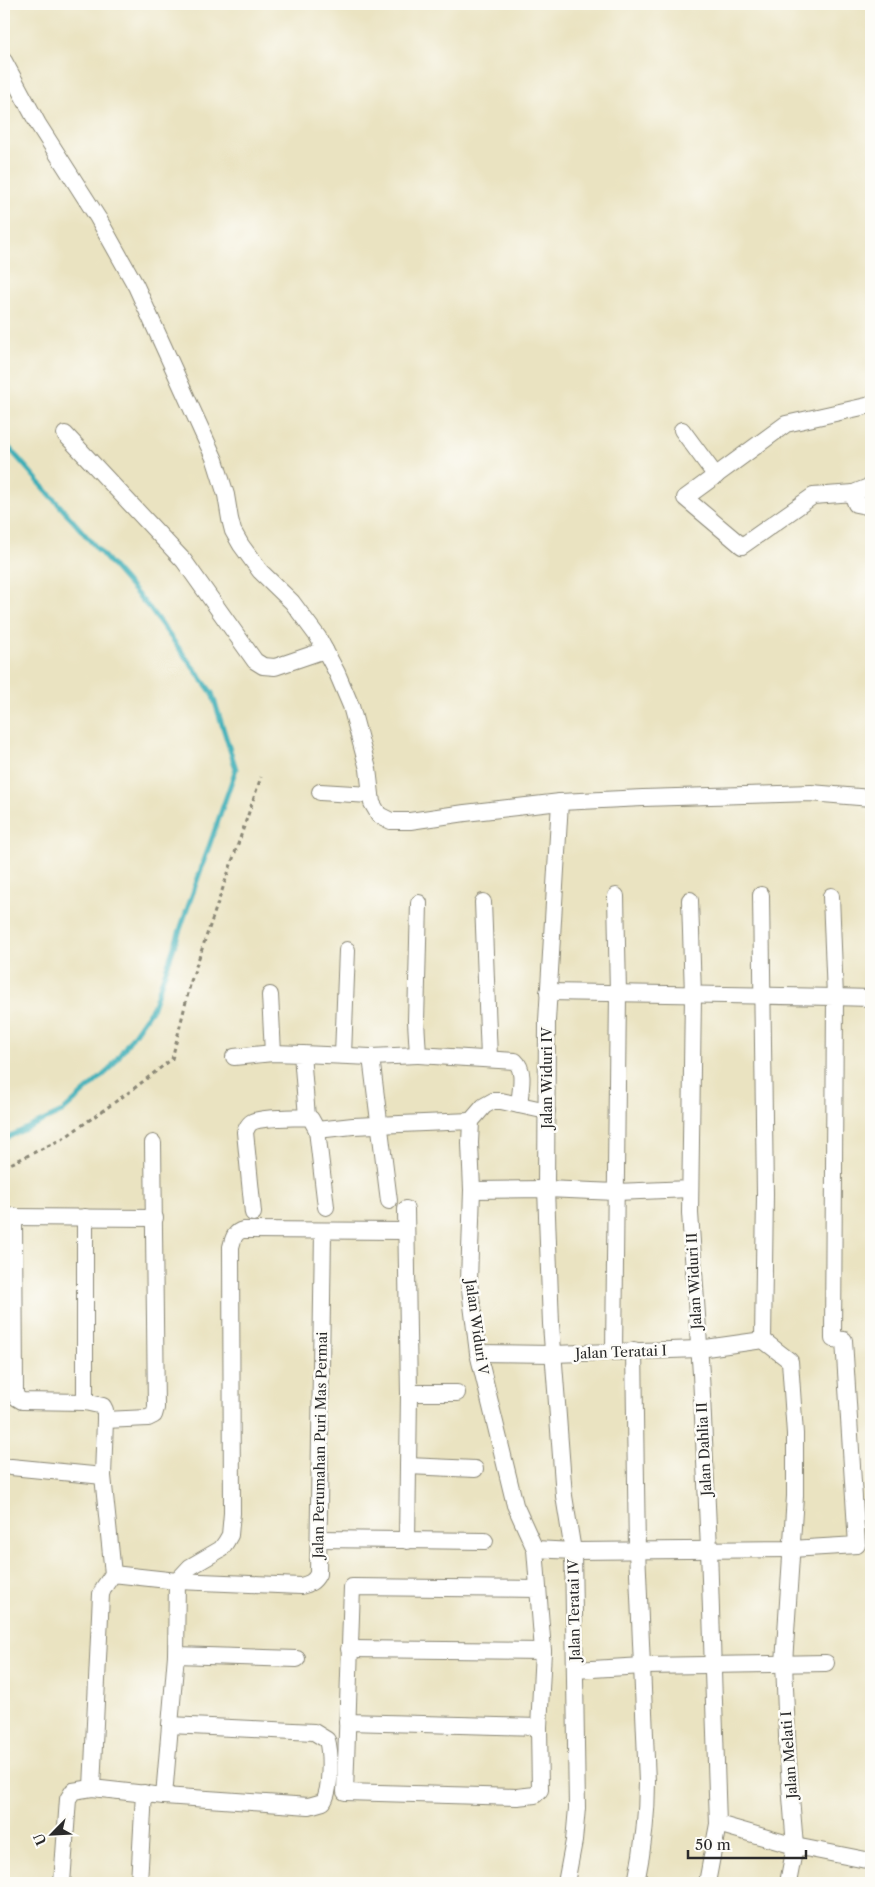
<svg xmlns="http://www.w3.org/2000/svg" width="875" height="1887" viewBox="0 0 875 1887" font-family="'Libre Caslon Text',serif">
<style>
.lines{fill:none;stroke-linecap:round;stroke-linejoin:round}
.stream{stroke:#3eafb7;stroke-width:5}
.minor-casing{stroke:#8a8776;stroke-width:18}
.path{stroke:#8a8776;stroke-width:3;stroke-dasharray:4 4;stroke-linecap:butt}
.minor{stroke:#fff;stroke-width:16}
.labels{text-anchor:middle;stroke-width:5;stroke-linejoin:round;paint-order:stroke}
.street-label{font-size:14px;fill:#2b2b2b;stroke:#fdfcf7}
</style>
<rect width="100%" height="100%" fill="#fdfcf7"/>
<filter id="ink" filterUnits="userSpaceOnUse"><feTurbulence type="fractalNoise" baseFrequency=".02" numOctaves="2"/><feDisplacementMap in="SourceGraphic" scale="10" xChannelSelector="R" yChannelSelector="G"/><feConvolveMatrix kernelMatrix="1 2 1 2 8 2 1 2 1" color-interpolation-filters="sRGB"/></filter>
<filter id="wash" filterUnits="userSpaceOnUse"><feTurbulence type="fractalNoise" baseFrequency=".0096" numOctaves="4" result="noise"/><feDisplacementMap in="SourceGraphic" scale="20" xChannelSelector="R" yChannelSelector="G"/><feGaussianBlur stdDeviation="1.12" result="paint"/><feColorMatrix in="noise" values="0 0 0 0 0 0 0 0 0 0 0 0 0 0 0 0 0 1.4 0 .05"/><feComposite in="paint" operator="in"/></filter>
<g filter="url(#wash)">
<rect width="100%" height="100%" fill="#eae3c1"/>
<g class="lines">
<path class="stream" d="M4,442L150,609L212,693L236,769L153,1007L110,1069L62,1112L4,1139"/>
</g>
</g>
<g filter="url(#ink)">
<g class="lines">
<defs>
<g id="minor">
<path d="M4,61L38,124L98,218L136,286L215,460L226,495L230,519L233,531L241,545L260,571L292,602L318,637L337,673L351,706L368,769L372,803L379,815L391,821H410L465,813L560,802L643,798L811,793L871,798"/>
<path d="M682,430L716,476"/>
<path d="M65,434L184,561L255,661L263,666L275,667L325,650"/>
<path d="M871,486L856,492L853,496L856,504L871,507"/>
<path d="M854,493L813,496L742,546L685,498L786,424L871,405"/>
<path d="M320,792L370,795"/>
<path d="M560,802L547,1021L546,1189L551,1324L564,1496L573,1551L577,1808L574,1841L566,1883"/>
<path d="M761,895L765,1194L763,1340"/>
<path d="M831,896L835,997L871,998"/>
<path d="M690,900L693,995L690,1213L701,1374L709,1549L718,1824L795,1846L871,1861"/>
<path d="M483,902L489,1058"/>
<path d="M419,903L416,1021L418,1055L515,1061C526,1071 520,1091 519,1105"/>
<path d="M270,995L273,1053"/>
<path d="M302,1054L371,1057L418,1055"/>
<path d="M343,1055L347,950"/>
<path d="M234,1057L273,1053L302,1054L307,1117"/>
<path d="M371,1057L389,1201"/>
<path d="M317,1130L353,1126L471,1121"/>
<path d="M472,1190L546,1189L616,1192L690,1189"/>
<path d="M406,1209L409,1393L407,1541"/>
<path d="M253,1213L245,1132C247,1128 248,1124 252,1122C262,1117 295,1118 307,1117L311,1119L317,1130L326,1207"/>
<path d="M14,1216L15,1393L17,1398L22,1401L85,1402V1217"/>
<path d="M4,1217L155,1218"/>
<path d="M763,1340L790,1361L795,1434V1496L784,1663L788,1760L795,1846L788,1883"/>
<path d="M634,1350L637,1550L647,1782C647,1817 643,1849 636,1883"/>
<path d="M614,1351L618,993L616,896"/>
<path d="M478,1353L553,1354L699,1349L763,1340"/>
<path d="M409,1393H457"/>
<path d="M85,1402L103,1406L105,1410V1420L148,1418L154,1415L156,1408L153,1143"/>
<path d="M105,1420L103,1476L113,1574"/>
<path d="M408,1466L475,1469"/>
<path d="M11,1467L103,1476"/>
<path d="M319,1539L485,1541"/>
<path d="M535,1549L573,1551L791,1549L857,1545L844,1340L833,1339L835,997L548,992"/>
<path d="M113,1574L177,1581L176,1655L164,1796L92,1788L101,1594L104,1587Z"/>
<path d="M177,1581L190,1567L221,1549L226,1542L230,1535L232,1513L231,1247C233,1240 234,1232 243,1230L406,1231"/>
<path d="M177,1581L301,1586C309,1584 314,1582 318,1574L323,1231"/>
<path d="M538,1589L352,1587L345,1792L517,1797L535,1795L540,1790L539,1727L543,1651L535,1549L515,1505L478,1353L469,1281L472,1190L470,1143L471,1121L484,1106L493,1101H501L547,1111"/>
<path d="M349,1649L543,1651"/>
<path d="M176,1655L297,1659"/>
<path d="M575,1670L643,1666L826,1663"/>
<path d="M347,1722L539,1727"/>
<path d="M164,1796L309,1806L323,1802C331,1791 331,1754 327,1740L314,1732L170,1725"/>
<path d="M62,1883L68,1799L73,1791L92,1788"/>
<path d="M139,1883L144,1793"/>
<path d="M707,1883L718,1824"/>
</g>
</defs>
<use href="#minor" class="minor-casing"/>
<path class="path" d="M4,1167L64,1138L132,1090L172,1059L191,981L261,777"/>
<use href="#minor" class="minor"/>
</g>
</g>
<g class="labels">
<g class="street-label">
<text transform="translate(547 1078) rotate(-90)" y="5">Jalan Widuri IV</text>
<text transform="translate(694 1281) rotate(-93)" y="5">Jalan Widuri II</text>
<text transform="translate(477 1327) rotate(82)" y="5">Jalan Widuri V</text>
<text transform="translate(621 1352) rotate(-2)" y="5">Jalan Teratai I</text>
<text transform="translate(320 1445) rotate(-89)" y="5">Jalan Perumahan Puri Mas Permai</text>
<text transform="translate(704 1449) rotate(-93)" y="5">Jalan Dahlia II</text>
<text transform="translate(574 1610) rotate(-91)" y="5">Jalan Teratai IV</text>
<text transform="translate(789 1755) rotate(-94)" y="5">Jalan Melati I</text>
</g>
</g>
<rect width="875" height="1887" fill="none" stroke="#fdfcf7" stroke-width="20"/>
<g transform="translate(52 1834) rotate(246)" stroke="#fdfcf7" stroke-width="4" paint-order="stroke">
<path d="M0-4L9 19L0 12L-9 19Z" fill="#2b2b2b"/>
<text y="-8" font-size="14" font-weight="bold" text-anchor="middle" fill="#2b2b2b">U</text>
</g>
<path d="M688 1850v8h118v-8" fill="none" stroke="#2b2b2b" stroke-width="2.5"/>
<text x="695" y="1850" font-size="15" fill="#2b2b2b" stroke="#fdfcf7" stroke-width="4" paint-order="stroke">50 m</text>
</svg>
